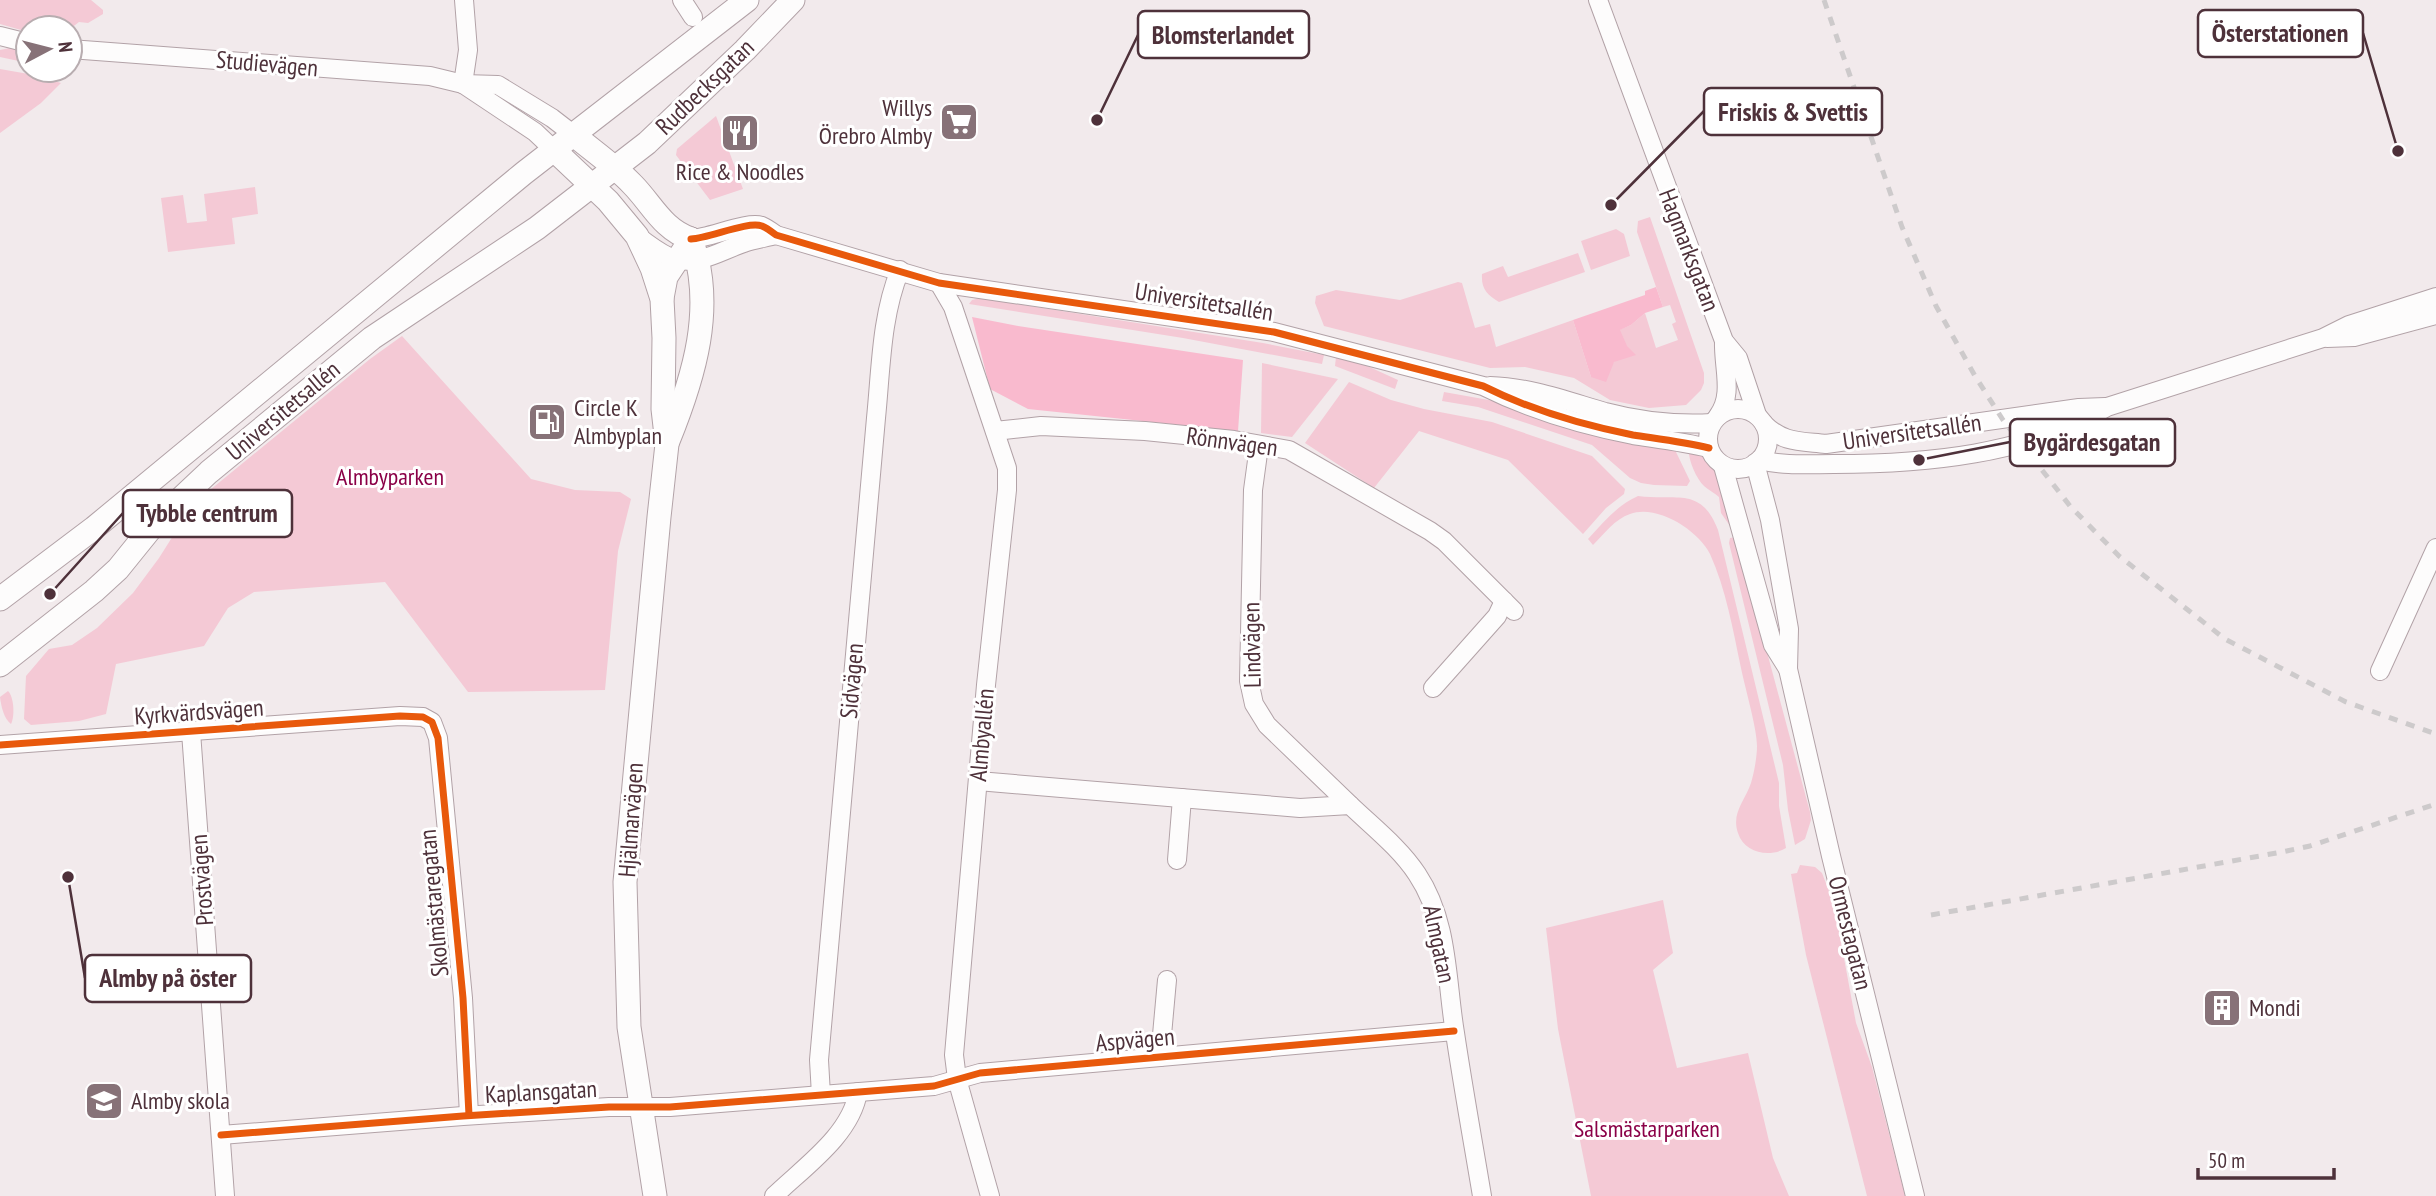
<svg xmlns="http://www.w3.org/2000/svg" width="2436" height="1196" viewBox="0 0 2436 1196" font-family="'PT Sans Narrow',sans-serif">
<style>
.green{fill:#f4c9d5}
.forest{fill:#f9bace}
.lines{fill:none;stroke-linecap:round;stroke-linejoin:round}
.minor-casing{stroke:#b2a2a7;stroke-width:20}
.major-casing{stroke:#b2a2a7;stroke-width:25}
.minor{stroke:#fdfcfc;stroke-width:18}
.major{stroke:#fdfcfc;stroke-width:23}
.rail{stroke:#cdcacb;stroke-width:5;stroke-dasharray:9 9;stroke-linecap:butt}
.cycleway-casing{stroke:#fff;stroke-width:11}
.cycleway{stroke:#e8590c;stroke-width:7}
.labels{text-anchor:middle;stroke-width:6;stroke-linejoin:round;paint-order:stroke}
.street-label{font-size:24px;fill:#4e313a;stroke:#fff}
.poi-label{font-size:24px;fill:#4e313a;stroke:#fff;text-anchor:start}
.park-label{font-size:24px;fill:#8a0047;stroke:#fff}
.leader{fill:none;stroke:#4e313a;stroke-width:2.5}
.callout-dot{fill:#4e313a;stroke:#fff;stroke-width:2.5}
.callout{fill:#fff;stroke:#4e313a;stroke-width:2.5}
.callout-label{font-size:26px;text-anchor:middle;font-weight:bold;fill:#4e313a}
</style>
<rect width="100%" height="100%" fill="#f2eaec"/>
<g class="green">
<path d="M0,0H91L103,10V14L88,23L79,22L70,29L28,28V32L0,24Z"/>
<path d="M19,46L28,47V63L0,57V50Z"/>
<path d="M0,69L40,76L61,83L41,103L0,133Z"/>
<path d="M716,116L743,189L710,200L676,155L677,149Z"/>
<path d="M255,187L258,214L232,218L235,244L168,252L161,198L183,195L187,223L207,221L204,194Z"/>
<path d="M1650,217L1704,373V383L1701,390L1686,405L1649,408L1610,400L1574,378L1525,367L1490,368L1324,326L1315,303L1316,296L1336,290L1400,300L1458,282L1462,283L1475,328L1490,324L1496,347L1573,320L1591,377L1614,362L1626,346L1619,330L1631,325L1645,313L1656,348L1678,340L1672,324L1676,322L1670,305L1663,307L1637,232L1638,221Z"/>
<path d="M1616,229L1624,234L1630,256L1591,270L1581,241Z"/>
<path d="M1578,253L1585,272L1499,302C1487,295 1481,289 1482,274L1503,266L1508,277Z"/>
<path d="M980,298L1263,343L1324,355L1322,364L1183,338L969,304L972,300Z"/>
<path d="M402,336L531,479L575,490L620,492L631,499L618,551L605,690L468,692L385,582L254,592L228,608L204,646L116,664L106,714L79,721L31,725L24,719L26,676L49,649L72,645L97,628L133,593L159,558L183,520L210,490L370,359Z"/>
<path d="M1336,357L1365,365L1398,380L1395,389L1335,366Z"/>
<path d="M1262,363L1338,379L1292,437L1261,433Z"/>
<path d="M1349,382L1391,400L1424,409L1492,422L1592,456L1625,489L1624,494L1606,508L1583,534L1508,460L1419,431L1374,488L1305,443Z"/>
<path d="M1444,392L1500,402L1588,431L1648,446L1666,444L1677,445L1676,452L1690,481L1687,486L1654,485L1641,483L1630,478L1592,445L1478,407L1442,401Z"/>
<path d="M1689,447C1719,457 1726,499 1734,526H1730L1721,513L1719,497C1715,493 1708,490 1704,486C1696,478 1687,458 1689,447Z"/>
<path d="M1638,496C1677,501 1701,486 1718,530L1779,783V806L1786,848C1770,858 1744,853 1738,833C1731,813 1745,801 1751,783C1754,773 1757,757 1757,746C1757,728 1745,688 1741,668C1733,630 1726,589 1710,554C1698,530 1657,504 1630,514C1615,519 1604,534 1593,545L1588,539C1603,523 1617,505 1638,496Z"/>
<path d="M1736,537L1810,812L1811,820L1805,839L1795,845L1788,810L1783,765L1729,543L1730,538Z"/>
<path d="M8,691C14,697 15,716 11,724C4,719 1,706 0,697Z"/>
<path d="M1800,865L1815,867L1822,873L1834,904L1856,1023L1872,1067L1905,1196H1867L1806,955L1791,874L1797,873Z"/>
<path d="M1663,900L1673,953L1653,970L1677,1068L1748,1053L1773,1158L1789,1196H1591L1558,1029L1546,928Z"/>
</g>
<g class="forest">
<path d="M1656,287L1663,307L1645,313L1631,325L1620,330L1627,346L1636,355L1614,362L1606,382L1591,377L1573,320L1645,295V291Z"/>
<path d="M972,317L1018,326L1243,360L1238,431L1028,409L990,389Z"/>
</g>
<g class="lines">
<defs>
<g id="minor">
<path d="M682,0L693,17"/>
<path d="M1598,0L1724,341L1738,358L1757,415"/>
<path d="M0,36L28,43"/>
<path d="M70,49L430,76L463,84L498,85L552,118L574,135"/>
<path d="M463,84L535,132L554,150"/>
<path d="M463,84L468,50L464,0"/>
<path d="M637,236C649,244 661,255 675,259C699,266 722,250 744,243C754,239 766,238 776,235"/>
<path d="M691,239C710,238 747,221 762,226C767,228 772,232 776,235L939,283L1274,332L1483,386C1529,409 1582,425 1633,435C1659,439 1684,442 1709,448"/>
<path d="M939,283L953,307L1007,468V490L986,685L954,1055L957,1079L990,1196"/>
<path d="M2327,338L2354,337L2436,315"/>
<path d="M1490,386C1530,387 1567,401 1605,412C1639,421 1677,425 1712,423"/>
<circle cx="1738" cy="439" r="30"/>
<path d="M1718,416C1734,394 1723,368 1724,341"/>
<path d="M1764,424C1783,443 1800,441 1826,444L2079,408L2105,407"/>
<path d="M995,431L1041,426L1145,431L1234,440L1289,450L1430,531L1444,541L1514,611"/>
<path d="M1259,446L1253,490L1249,681L1254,704L1267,725L1350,805"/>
<path d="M1759,460C1784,466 1809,464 1834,464C1924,464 2028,455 2107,407L2323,338L2349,325L2436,297"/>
<path d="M1755,463L1770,520L1789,629L1788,669L1831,856L1915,1196"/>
<path d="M1723,466L1773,645L1788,669"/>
<path d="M2380,671L2436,548"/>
<path d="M1433,688L1497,616L1504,601"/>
<path d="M191,732L225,1196"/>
<path d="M0,745L400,716L423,717L432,722L438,738L463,998L469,1115"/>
<path d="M978,781L1300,808L1350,805C1373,827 1400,848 1417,874C1449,922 1446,979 1455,1033C1463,1087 1473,1142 1482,1196"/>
<path d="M1177,860L1182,798"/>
<path d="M1160,1057L1167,980"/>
<path d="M821,1095L819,1060L876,418C881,369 881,316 900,270"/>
<path d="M221,1135L463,1116L609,1107H670L934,1086L980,1073L1454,1031"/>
<path d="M774,1196C804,1167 851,1135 858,1092"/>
</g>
<g id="major">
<path d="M574,135C593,151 615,166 632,184C652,204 662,229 691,239"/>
<path d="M554,150L608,201L637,236L652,268L662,299L664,338L663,409L667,444L659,517L625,882L629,1027L655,1196"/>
<path d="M662,298L666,277L691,239"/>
<path d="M668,441C694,377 716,306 691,239"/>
<path d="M0,599L94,528L524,173L747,0"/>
<path d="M0,665L94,591L118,569L156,522L209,472L372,338L537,228L647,143L745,50L793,0"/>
</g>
</defs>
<use href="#minor" class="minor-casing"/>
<use href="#major" class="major-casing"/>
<use href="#minor" class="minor"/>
<use href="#major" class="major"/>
<g class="rail">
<path d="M1824,0L1902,227L1936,306L1975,376L2003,420L2070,506L2119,556L2225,639L2346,702L2436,734"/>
<path d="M1931,915L2282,852L2310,846L2436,804"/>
</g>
<defs>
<g id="cycleway">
<path d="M691,239C710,238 747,221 762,226C767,228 772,232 776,235L939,283L1274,332L1483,386C1529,409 1582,425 1633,435C1659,439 1684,442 1709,448"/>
<path d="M0,745L400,716L423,717L432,722L438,738L463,998L469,1115"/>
<path d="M221,1135L463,1116L609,1107H670L934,1086L980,1073L1454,1031"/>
</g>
</defs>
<use href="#cycleway" class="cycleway-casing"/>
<use href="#cycleway" class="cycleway"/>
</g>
<defs>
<symbol id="supermarket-square" viewBox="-11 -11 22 22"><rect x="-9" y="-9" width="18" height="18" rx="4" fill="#877278" stroke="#fff"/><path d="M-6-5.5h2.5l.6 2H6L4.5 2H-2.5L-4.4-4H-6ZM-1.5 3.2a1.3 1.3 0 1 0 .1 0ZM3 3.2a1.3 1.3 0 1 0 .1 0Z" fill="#fff"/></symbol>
<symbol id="restaurant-square" viewBox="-11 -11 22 22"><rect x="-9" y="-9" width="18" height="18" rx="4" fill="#877278" stroke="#fff"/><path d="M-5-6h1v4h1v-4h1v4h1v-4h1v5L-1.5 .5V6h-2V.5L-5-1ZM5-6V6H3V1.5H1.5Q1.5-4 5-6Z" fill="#fff"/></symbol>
<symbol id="fuel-square" viewBox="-11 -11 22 22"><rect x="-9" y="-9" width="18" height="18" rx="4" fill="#877278" stroke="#fff"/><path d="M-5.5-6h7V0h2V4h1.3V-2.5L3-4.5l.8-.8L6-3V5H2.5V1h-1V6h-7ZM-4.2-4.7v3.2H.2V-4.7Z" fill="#fff"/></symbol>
<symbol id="building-square" viewBox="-11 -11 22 22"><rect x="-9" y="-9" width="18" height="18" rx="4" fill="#877278" stroke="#fff"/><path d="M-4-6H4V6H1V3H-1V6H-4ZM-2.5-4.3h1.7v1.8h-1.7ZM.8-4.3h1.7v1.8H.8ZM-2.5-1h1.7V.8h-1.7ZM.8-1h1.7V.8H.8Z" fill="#fff"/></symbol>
<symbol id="school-square" viewBox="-11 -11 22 22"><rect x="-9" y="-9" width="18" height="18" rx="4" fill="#877278" stroke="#fff"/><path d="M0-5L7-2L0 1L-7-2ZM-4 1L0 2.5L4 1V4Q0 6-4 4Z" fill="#fff"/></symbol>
</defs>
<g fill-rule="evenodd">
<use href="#supermarket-square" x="937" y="100" width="44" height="44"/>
<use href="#restaurant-square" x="718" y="111" width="44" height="44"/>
<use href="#fuel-square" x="525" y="400" width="44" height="44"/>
<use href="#building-square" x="2200" y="986" width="44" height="44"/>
<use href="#school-square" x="82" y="1079" width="44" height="44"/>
</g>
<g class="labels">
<g class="street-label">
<text transform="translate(267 64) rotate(5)" y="8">Studievägen</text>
<text transform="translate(705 87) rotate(-44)" y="8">Rudbecksgatan</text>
<text transform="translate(1689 250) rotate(69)" y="8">Hagmarksgatan</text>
<text transform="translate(1204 302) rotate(9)" y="8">Universitetsallén</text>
<text transform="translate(283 411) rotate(-40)" y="8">Universitetsallén</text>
<text transform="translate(1912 432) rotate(-8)" y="8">Universitetsallén</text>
<text transform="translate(1232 442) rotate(8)" y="8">Rönnvägen</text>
<text transform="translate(1252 645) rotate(-91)" y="8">Lindvägen</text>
<text transform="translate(852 681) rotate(-85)" y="8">Sidvägen</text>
<text transform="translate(199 712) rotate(-4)" y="8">Kyrkvärdsvägen</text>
<text transform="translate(982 735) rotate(-85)" y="8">Almbyallén</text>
<text transform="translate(631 820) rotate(-86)" y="8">Hjälmarvägen</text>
<text transform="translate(202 880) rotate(-94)" y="8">Prostvägen</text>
<text transform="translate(434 903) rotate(-95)" y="8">Skolmästaregatan</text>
<text transform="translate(1850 933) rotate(76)" y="8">Ormestagatan</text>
<text transform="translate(1439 944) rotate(78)" y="8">Almgatan</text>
<text transform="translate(1135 1040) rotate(-5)" y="8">Aspvägen</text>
<text transform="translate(541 1092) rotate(-3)" y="8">Kaplansgatan</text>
</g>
<g class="poi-label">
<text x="932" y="116" text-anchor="end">Willys<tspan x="932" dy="28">Örebro Almby</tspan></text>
<text x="740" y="180" text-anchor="middle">Rice &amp; Noodles</text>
<text x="574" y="416">Circle K<tspan x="574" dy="28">Almbyplan</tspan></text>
<text x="2249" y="1016">Mondi</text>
<text x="131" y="1109">Almby skola</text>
</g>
<g class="park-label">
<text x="390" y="485">Almbyparken</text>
<text x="1647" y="1137">Salsmästarparken</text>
</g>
</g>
<path class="leader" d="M2398 151L2363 33M1097 120L1138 35M1611 205L1704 111M1919 460L2010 442M50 594L123 513M68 877L85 978"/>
<g class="callout-dot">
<circle cx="2398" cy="151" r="7"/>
<circle cx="1097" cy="120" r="7"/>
<circle cx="1611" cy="205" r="7"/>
<circle cx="1919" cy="460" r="7"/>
<circle cx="50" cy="594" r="7"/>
<circle cx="68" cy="877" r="7"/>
</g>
<g class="callout">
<rect x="2198" y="10" width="165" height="47" rx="7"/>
<rect x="1138" y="11" width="171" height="47" rx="7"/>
<rect x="1704" y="88" width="178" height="47" rx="7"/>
<rect x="2010" y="419" width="165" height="47" rx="7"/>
<rect x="123" y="490" width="169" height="47" rx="7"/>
<rect x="85" y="955" width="166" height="47" rx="7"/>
</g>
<g class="callout-label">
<text x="2280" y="42">Österstationen</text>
<text x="1223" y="44">Blomsterlandet</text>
<text x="1793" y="121">Friskis &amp; Svettis</text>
<text x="2092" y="451">Bygärdesgatan</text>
<text x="207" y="522">Tybble centrum</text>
<text x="168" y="987">Almby på öster</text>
</g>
<g transform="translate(49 49) rotate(83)"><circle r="33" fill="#ffffff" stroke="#b8adb0" stroke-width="2"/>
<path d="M0-5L12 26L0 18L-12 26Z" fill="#877278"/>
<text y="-10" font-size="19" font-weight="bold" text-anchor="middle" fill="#4e313a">N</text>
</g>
<path d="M2198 1168v10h136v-10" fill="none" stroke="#4e313a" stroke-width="3.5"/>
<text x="2208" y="1168" font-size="21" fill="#4e313a" stroke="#ffffff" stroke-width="5" paint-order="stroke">50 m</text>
</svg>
